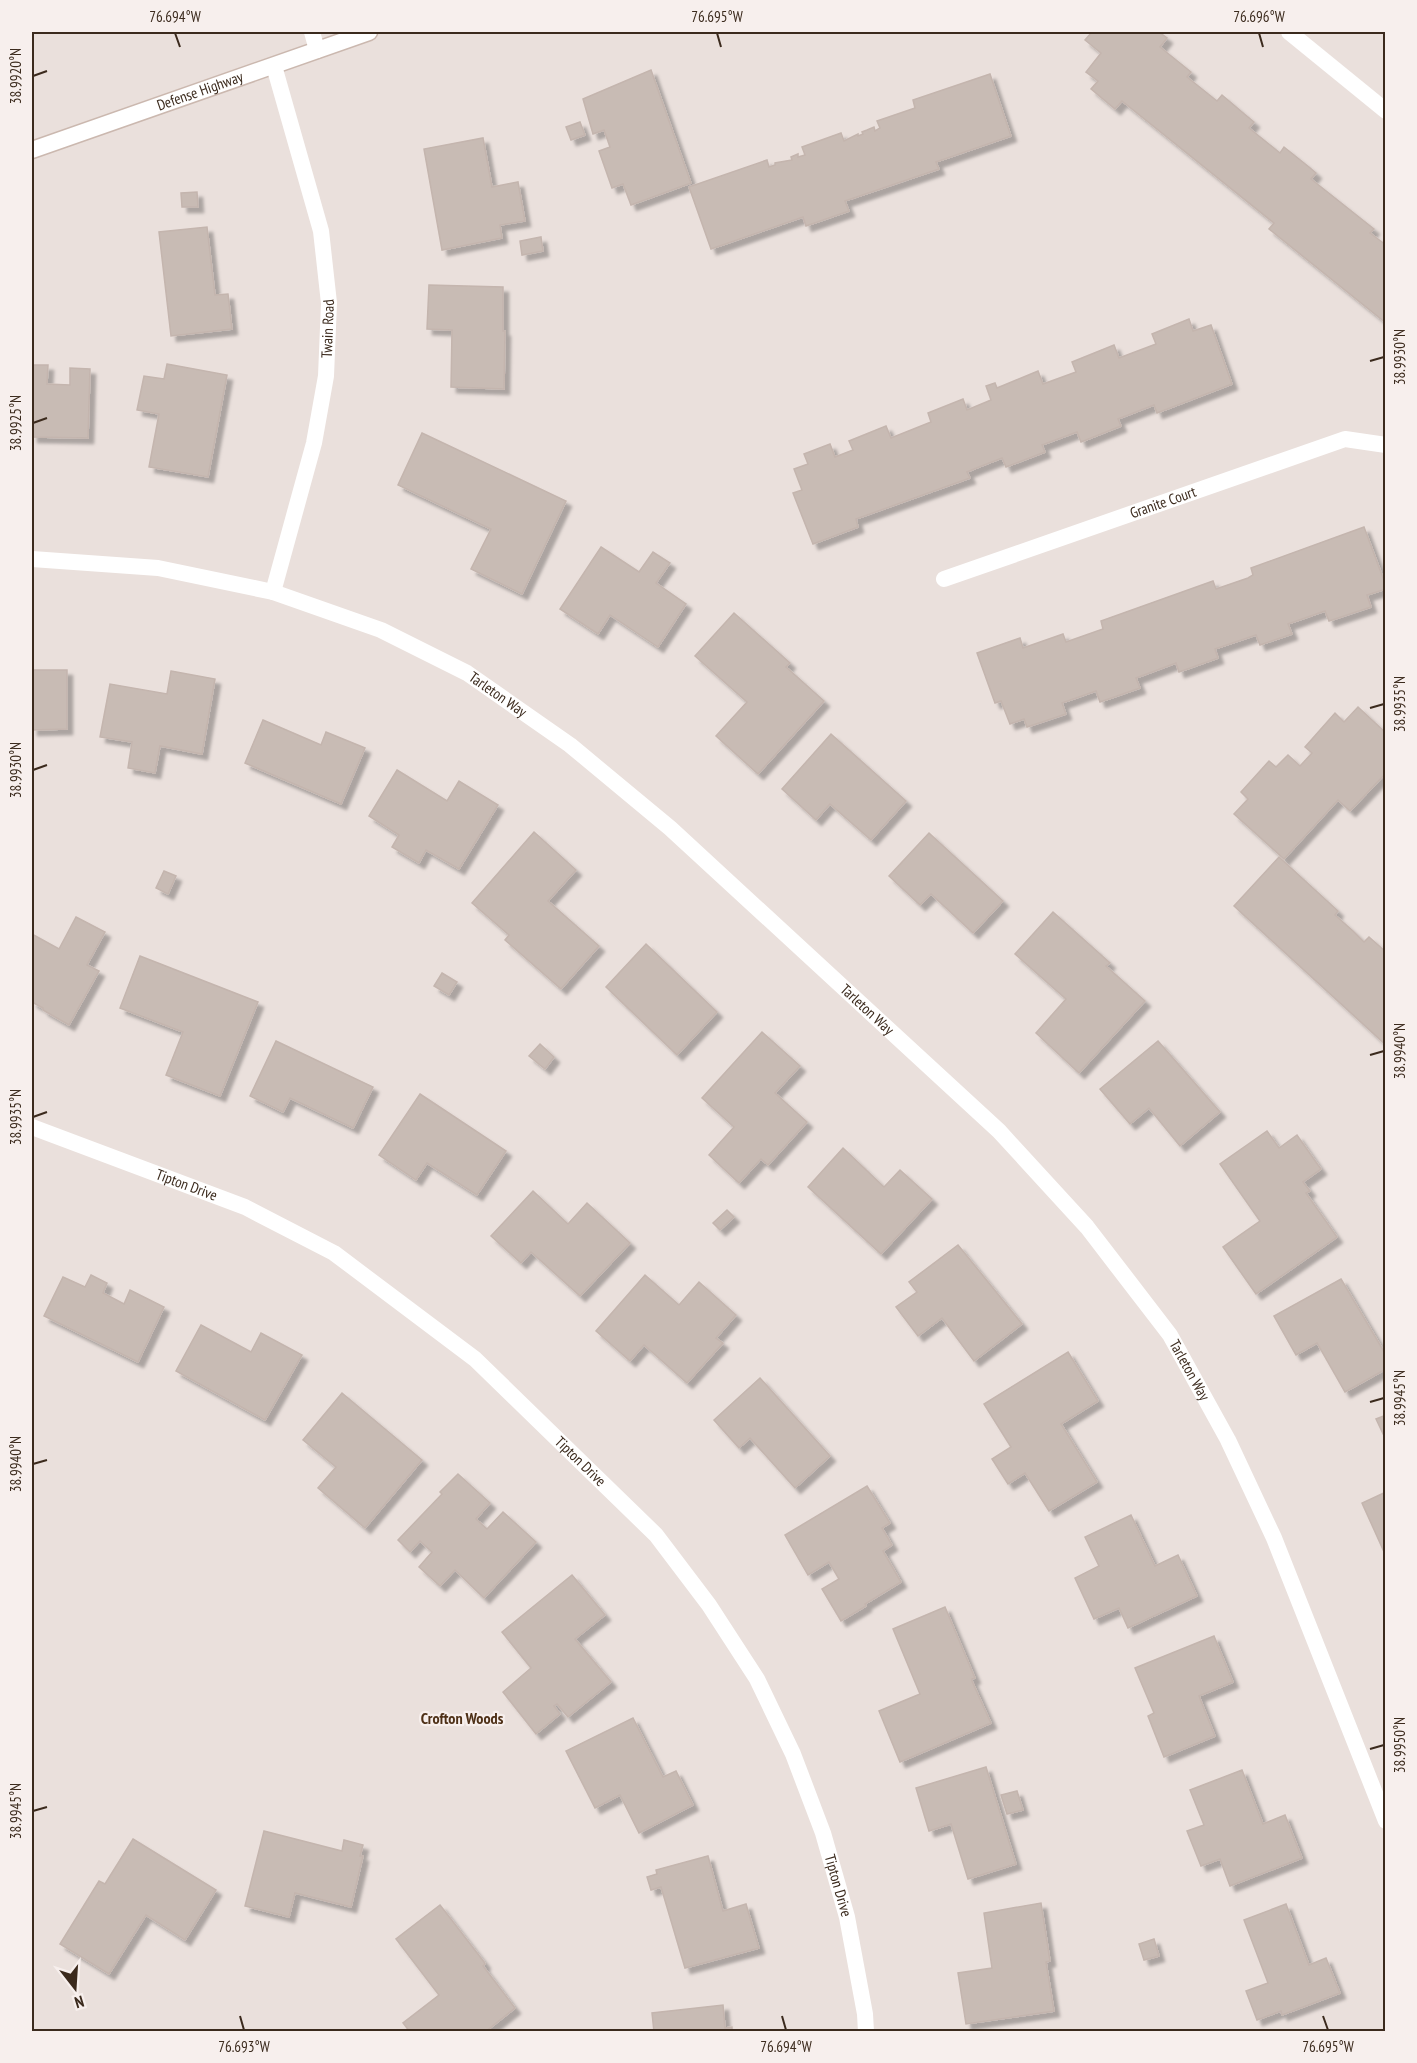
<svg xmlns="http://www.w3.org/2000/svg" width="1417" height="2063" viewBox="0 0 1417 2063" font-family="'PT Sans Narrow',sans-serif">
<style>
.building{fill:#c8bbb4;stroke:#c4b5ae;stroke-width:1.5;filter:url(#shadow)}
.lines{fill:none;stroke-linecap:round;stroke-linejoin:round}
.secondary-casing{stroke:#cbb8af;stroke-width:19}
.service{stroke:#fff;stroke-width:16}
.minor{stroke:#fff;stroke-width:16}
.secondary{stroke:#fff;stroke-width:16}
.ticks{fill:none;stroke:#3b2a1d;stroke-width:2}
.labels{text-anchor:middle;stroke-width:4.5;stroke-linejoin:round;paint-order:stroke}
.street-label{font-size:15px;fill:#3b2a1d;stroke:#f7efed}
.neighbourhood-label{font-size:16px;font-weight:bold;fill:#4e3017;stroke:#f7efed}
.neatline{fill:none;stroke:#3b2a1d;stroke-width:2}
.ticks-label{font-size:15px;text-anchor:middle;fill:#3b2a1d}
</style>
<defs>
<filter id="shadow"><feDropShadow dx="5.5" dy="5.5" stdDeviation="1.5" flood-color="#0004"/></filter>
</defs>
<rect width="100%" height="100%" fill="#eae0dc"/>
<g class="building">
<path d="M1092,32H1159L1167,38L1160,47L1191,72L1187,77L1217,101L1222,95L1242,112L1254,122L1249,128L1280,153L1284,147L1309,167L1316,173L1311,179L1374,229L1370,233L1386,245V323L1269,229L1274,223L1122,101L1115,109L1091,89L1098,81L1086,72L1101,53L1085,40Z"/>
<path d="M651,70L691,183L631,205L623,184L612,188L599,151L610,147L604,130L593,134L583,99Z"/>
<path d="M990,74L1011,136L936,162L939,169L845,201L849,211L806,226L803,217L711,249L689,187L767,160L769,167L775,165V163L792,160L791,157L798,154V157L805,155L802,147L841,133L844,141L858,134V136L863,134L862,132L867,130L874,127L875,131L880,128L877,121L915,108L913,100Z"/>
<path d="M580,122L585,135L571,140L566,127Z"/>
<path d="M483,138L492,187L518,182L525,221L500,225L502,238L442,250L424,149Z"/>
<path d="M197,192L198,207H182L181,193Z"/>
<path d="M207,227L215,295L228,294L232,329L171,336L159,232Z"/>
<path d="M541,237L543,251L522,255L520,241Z"/>
<path d="M429,285L503,287V331H505L504,389L451,387L452,330L427,329Z"/>
<path d="M1189,319L1193,331L1211,325L1232,384L1157,413L1154,405L1118,419L1121,426L1081,442L1077,432L1042,445L1045,452L1006,467L1002,458L979,467L967,472L970,478L856,519L858,527L813,544L793,493L802,490L794,469L808,464L804,454L830,444L835,457L853,450L849,441L886,426L891,438L931,422L928,413L963,399L967,410L991,400L986,386L995,383L997,388L1038,371L1043,384L1076,372L1072,362L1114,345L1119,358L1156,344L1152,334Z"/>
<path d="M167,364L227,375L208,477L149,467L159,414L137,410L144,376L164,379Z"/>
<path d="M32,365H48L47,384L70,385V368L90,369L88,438L32,437Z"/>
<path d="M422,433L566,501L522,594L471,569L491,529L398,485Z"/>
<path d="M1364,527L1386,586V589L1367,595L1371,607L1329,621L1325,611L1288,624L1292,634L1260,645L1256,635L1215,649L1218,658L1179,672L1176,663L1136,678L1140,688L1100,702L1096,691L1062,703L1066,714L1027,727L1024,719L1010,724L1001,701L995,703L977,653L1020,638L1023,648L1063,634L1066,642L1103,629L1101,621L1213,581L1216,589L1248,578L1253,575L1251,568Z"/>
<path d="M601,547L639,572L653,552L670,563L656,583L686,604L658,647L610,615L598,634L560,609Z"/>
<path d="M734,613L790,663L786,667L824,701L758,774L716,736L747,702L695,656Z"/>
<path d="M32,670H67V729L32,730Z"/>
<path d="M171,671L215,679L202,754L160,746L155,773L128,768L132,742L100,737L110,684L167,694Z"/>
<path d="M1358,707L1386,733V773L1350,811L1338,800L1284,859L1234,814L1248,799L1241,792L1269,761L1276,767L1288,755L1300,766L1312,753L1305,747L1335,713L1344,722Z"/>
<path d="M263,720L321,745L326,732L365,748L341,804L245,763Z"/>
<path d="M831,734L906,801L871,840L830,804L816,820L782,789Z"/>
<path d="M397,770L447,801L459,781L498,805L459,869L426,850L419,863L392,847L399,835L369,816Z"/>
<path d="M534,832L576,870L548,901L599,946L561,989L505,940L509,935L472,903Z"/>
<path d="M929,833L1003,901L973,933L931,894L920,905L889,876Z"/>
<path d="M1279,857L1338,911L1335,915L1353,931L1364,942L1369,937L1386,952V1045L1234,906Z"/>
<path d="M164,871L176,876L168,894L156,888Z"/>
<path d="M1053,912L1110,963L1106,966L1145,1001L1079,1073L1036,1033L1066,999L1015,954Z"/>
<path d="M76,917L105,932L87,965L99,971L69,1025L43,1010V1008L32,1002V934L59,949Z"/>
<path d="M646,944L717,1012L677,1055L606,987Z"/>
<path d="M140,956L258,1002L220,1096L166,1075L183,1032L120,1008Z"/>
<path d="M442,973L457,982L449,995L434,986Z"/>
<path d="M762,1032L800,1066L775,1093L807,1122L768,1165L761,1159L739,1183L709,1155L734,1127L702,1098Z"/>
<path d="M276,1041L373,1087L353,1128L290,1098L283,1112L250,1096Z"/>
<path d="M1158,1041L1220,1112L1180,1146L1149,1108L1130,1124L1100,1089Z"/>
<path d="M540,1044L554,1057L545,1069L529,1056Z"/>
<path d="M420,1094L506,1151L477,1195L427,1163L416,1180L379,1155Z"/>
<path d="M1267,1131L1279,1148L1297,1135L1318,1165L1321,1169L1303,1182L1310,1191L1306,1193L1337,1237L1256,1294L1223,1247L1260,1221L1220,1164Z"/>
<path d="M843,1148L884,1187L900,1170L932,1199L881,1254L808,1187Z"/>
<path d="M533,1191L568,1224L587,1203L630,1243L580,1296L531,1252L521,1263L491,1236Z"/>
<path d="M727,1210L734,1217L720,1230L713,1223Z"/>
<path d="M958,1245L1022,1324L974,1361L942,1318L918,1336L896,1307L917,1292L909,1282Z"/>
<path d="M91,1275L107,1283L103,1293L124,1304L130,1290L164,1307L138,1362L44,1316L63,1277L85,1287Z"/>
<path d="M645,1275L679,1305L699,1282L736,1315L716,1338L723,1343L687,1383L644,1345L630,1361L596,1331Z"/>
<path d="M1341,1279L1386,1355V1369L1345,1392L1317,1343L1296,1355L1274,1316Z"/>
<path d="M201,1325L251,1352L261,1333L302,1355L265,1420L176,1371Z"/>
<path d="M1068,1352L1098,1401L1061,1424L1097,1482L1049,1511L1025,1473L1008,1484L992,1459L1011,1447L984,1404Z"/>
<path d="M760,1378L830,1456L795,1488L750,1438L739,1448L714,1420Z"/>
<path d="M342,1393L422,1460L365,1528L318,1488L336,1467L303,1440Z"/>
<path d="M1386,1415V1440L1376,1419Z"/>
<path d="M458,1474L490,1503L476,1519L487,1529L503,1512L536,1542L484,1598L455,1570L440,1586L419,1567L432,1552L420,1541L410,1552L398,1540L442,1494L440,1492Z"/>
<path d="M867,1486L890,1523L882,1528L892,1545L883,1551L901,1582L865,1604L866,1606L841,1621L822,1589L839,1579L829,1562L808,1575L785,1535Z"/>
<path d="M1386,1492V1554H1385L1362,1503Z"/>
<path d="M1131,1515L1155,1566L1178,1555L1197,1596L1128,1628L1119,1608L1094,1619L1075,1578L1099,1566L1085,1537Z"/>
<path d="M572,1575L605,1615L575,1639L611,1682L568,1717L557,1704L554,1706L560,1714L536,1734L503,1692L531,1668L502,1632Z"/>
<path d="M945,1607L975,1678L972,1679V1681L991,1723L900,1762L879,1711L920,1694L893,1629Z"/>
<path d="M1214,1636L1233,1682L1199,1696L1215,1736L1164,1757L1148,1716L1154,1713L1135,1668Z"/>
<path d="M633,1718L663,1777L676,1771L693,1805L639,1833L620,1795L595,1808L566,1751Z"/>
<path d="M986,1767L1016,1864L968,1879L951,1824L929,1831L916,1788Z"/>
<path d="M1242,1770L1263,1824L1285,1815L1302,1858L1230,1886L1220,1859L1201,1866L1187,1831L1204,1825L1190,1790Z"/>
<path d="M1017,1791L1023,1810L1007,1814L1001,1795Z"/>
<path d="M264,1831L342,1851L344,1840L363,1845L360,1856H363L351,1907L295,1893L289,1917L245,1906Z"/>
<path d="M133,1839L216,1890L185,1940L146,1915L109,1974L60,1944L99,1881L105,1884Z"/>
<path d="M708,1856L723,1911L746,1904L759,1948L685,1968L661,1887L651,1890L647,1877L657,1874L656,1870Z"/>
<path d="M1041,1903L1050,1961L1046,1962L1054,2011L966,2024L958,1973L992,1968L984,1913Z"/>
<path d="M1286,1904L1309,1965L1326,1958L1340,1993L1282,2015L1281,2011L1257,2020L1246,1991L1268,1983L1244,1920Z"/>
<path d="M440,1905L484,1962L485,1964L483,1966L515,2008L485,2032H410L403,2023L439,1995L396,1939Z"/>
<path d="M1154,1939L1159,1956L1144,1960L1139,1944Z"/>
<path d="M723,2005L725,2028L732,2027V2032H654L652,2013Z"/>
</g>
<g class="lines">
<defs>
<g id="secondary">
<path id="s5" d="M32,150L369,32"/>
</g>
</defs>
<use href="#secondary" class="secondary-casing"/>
<path class="service" d="M312,32L317,50"/>
<g class="minor">
<path d="M1289,32L1386,111"/>
<path id="s1" d="M32,559L158,568L273,592L381,630L467,673L570,745L670,828L999,1131L1087,1227L1170,1335L1228,1440L1274,1538L1386,1821"/>
<path id="s2" d="M944,579L1345,439L1386,445"/>
<path id="s3" d="M273,592L314,443L326,376L329,303L321,231L274,66"/>
<path id="s4" d="M32,1127L245,1207L334,1253L475,1359L656,1535L709,1605L757,1679L793,1754L823,1833L847,1917L865,2014L866,2032"/>
</g>
<use href="#secondary" class="secondary"/>
</g>
<path class="ticks" d="M175,33L180,47M717,33L721,47M1259,33L1263,47M33,76L47,71M1370,361L1384,357M33,423L47,418M1370,708L1384,704M33,770L47,765M1370,1055L1384,1051M33,1117L47,1112M1370,1402L1384,1398M33,1464L47,1460M1370,1749L1384,1745M33,1811L47,1807M240,2016L244,2030M782,2016L786,2030M1323,2016L1328,2030"/>
<g class="labels">
<g class="street-label">
<text dy="5" stroke="none"><textPath href="#s5" startOffset="178">Defense Highway</textPath></text>
<text dy="5" stroke="none"><textPath href="#s3" startOffset="270">Twain Road</textPath></text>
<text dy="5" stroke="none"><textPath href="#s2" startOffset="232">Granite Court</textPath></text>
<text dy="5" stroke="none"><textPath href="#s1" startOffset="492">Tarleton Way</textPath></text>
<text dy="5" stroke="none"><textPath href="#s1" startOffset="978">Tarleton Way</textPath></text>
<text dy="5" stroke="none"><textPath href="#s4" startOffset="165">Tipton Drive</textPath></text>
<text dy="5" stroke="none"><textPath href="#s1" startOffset="1464">Tarleton Way</textPath></text>
<text dy="5" stroke="none"><textPath href="#s4" startOffset="651">Tipton Drive</textPath></text>
<text dy="5" stroke="none"><textPath href="#s4" startOffset="1155">Tipton Drive</textPath></text>
</g>
<g class="neighbourhood-label">
<text x="462" y="1724">Crofton Woods</text>
</g>
</g>
<rect width="1417" height="2063" fill="none" stroke="#f7efed" stroke-width="66"/>
<g transform="translate(75 1988) rotate(163)" stroke="#f7efed" stroke-width="4.5" paint-order="stroke">
<path d="M0-4.5L10 22L0 15L-10 22Z" fill="#3b2a1d"/>
<text y="-9" font-size="16" font-weight="bold" text-anchor="middle" fill="#3b2a1d">N</text>
</g>
<rect x="33" y="33" width="1351" height="1997" class="neatline"/>
<g class="ticks-label">
<text x="175" y="22">76.694°W</text>
<text x="717" y="22">76.695°W</text>
<text x="1259" y="22">76.696°W</text>
<text transform="translate(16 76) rotate(-90)" y="5">38.9920°N</text>
<text transform="translate(1400 357) rotate(-90)" y="5">38.9930°N</text>
<text transform="translate(16 423) rotate(-90)" y="5">38.9925°N</text>
<text transform="translate(1400 704) rotate(-90)" y="5">38.9935°N</text>
<text transform="translate(16 770) rotate(-90)" y="5">38.9930°N</text>
<text transform="translate(1400 1051) rotate(-90)" y="5">38.9940°N</text>
<text transform="translate(16 1117) rotate(-90)" y="5">38.9935°N</text>
<text transform="translate(1400 1398) rotate(-90)" y="5">38.9945°N</text>
<text transform="translate(16 1464) rotate(-90)" y="5">38.9940°N</text>
<text transform="translate(1400 1745) rotate(-90)" y="5">38.9950°N</text>
<text transform="translate(16 1811) rotate(-90)" y="5">38.9945°N</text>
<text x="244" y="2052">76.693°W</text>
<text x="786" y="2052">76.694°W</text>
<text x="1328" y="2052">76.695°W</text>
</g>
</svg>
